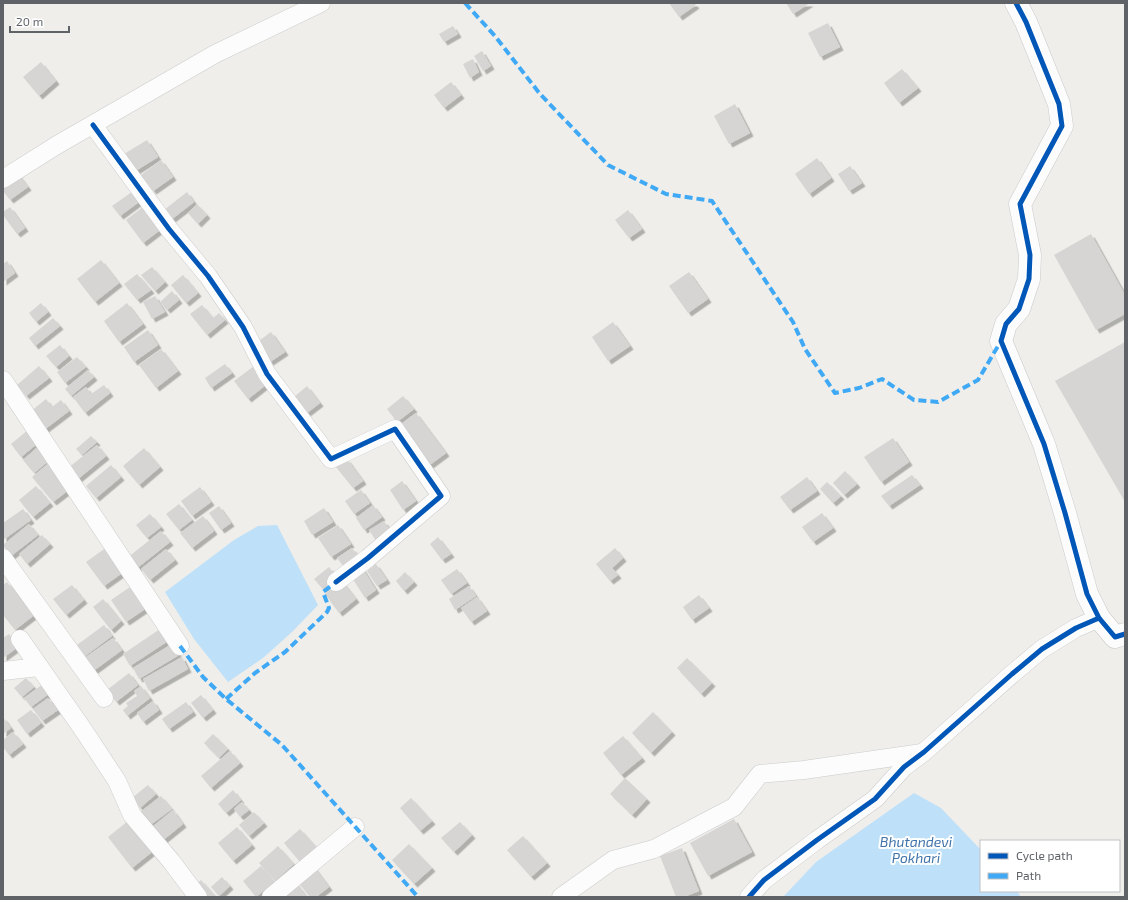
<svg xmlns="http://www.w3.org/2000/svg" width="1128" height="900" viewBox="0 0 1128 900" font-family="'Exo 2',sans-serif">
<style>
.water{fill:#bfe0f9}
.building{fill:#d6d5d3;filter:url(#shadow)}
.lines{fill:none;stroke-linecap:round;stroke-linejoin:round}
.street-casing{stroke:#cbcccc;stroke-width:19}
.secondary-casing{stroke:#cacacb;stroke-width:23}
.street{stroke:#fdfcfc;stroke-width:18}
.secondary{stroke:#fdfcfc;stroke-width:22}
.quiet{stroke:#3fa9f5;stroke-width:4;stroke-dasharray:8 4;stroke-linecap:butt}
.cycleway-casing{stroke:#fff;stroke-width:8}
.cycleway{stroke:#0057b8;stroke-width:5}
.labels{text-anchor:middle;stroke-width:4;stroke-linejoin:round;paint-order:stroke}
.water-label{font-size:14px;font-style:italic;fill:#4174aa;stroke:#fff}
</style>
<defs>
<filter id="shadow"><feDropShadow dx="3.5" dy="3.5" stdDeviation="0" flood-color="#0004"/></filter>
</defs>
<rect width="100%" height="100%" fill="#efeeea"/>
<g class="water">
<path d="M277,525L318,605L292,632L263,658L228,682L194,639L165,592L234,540L258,526Z"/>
<path d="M914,793L941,808L981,850V891H1017L1021,897H783L816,862Z"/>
</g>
<g class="building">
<path d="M669,3H694L696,5L679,17Z"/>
<path d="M786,3H810L793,14Z"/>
<path d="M828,23L840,47L820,57L808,33Z"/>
<path d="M453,26L458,34L444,42L439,34Z"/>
<path d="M482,51L491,66L483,71L474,56Z"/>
<path d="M473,59L479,72L470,78L463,64Z"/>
<path d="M41,62L56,81L39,96L23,77Z"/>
<path d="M902,69L918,88L899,103L884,83Z"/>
<path d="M451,82L461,95L444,108L434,95Z"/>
<path d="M735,104L750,133L729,144L714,116Z"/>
<path d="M147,140L158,157L134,172L124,154Z"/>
<path d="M817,158L831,178L809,194L795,174Z"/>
<path d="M161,160L173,177L153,191L141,175Z"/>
<path d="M850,166L862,183L849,191L838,174Z"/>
<path d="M18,174L28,187L10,200L3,191V185Z"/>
<path d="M136,189L143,199L120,216L112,206Z"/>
<path d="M187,192L194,202L172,219L164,210Z"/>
<path d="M147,204L164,227L143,243L126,220Z"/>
<path d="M197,204L207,215L198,224L188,213Z"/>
<path d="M10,207L25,228L17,234L3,215V212Z"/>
<path d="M628,210L642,229L629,238L615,220Z"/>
<path d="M1091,234L1125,295V314L1096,330L1054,255Z"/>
<path d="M101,260L119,283L95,302L77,279Z"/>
<path d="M7,261L15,273L3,282V264Z"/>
<path d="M152,267L165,282L155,291L141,275Z"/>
<path d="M689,272L708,299L688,313L669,286Z"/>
<path d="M137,274L151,290L137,300L124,284Z"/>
<path d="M183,275L198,293L186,303L171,285Z"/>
<path d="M172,291L179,300L167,310L160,302Z"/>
<path d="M155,296L165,312L152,319L143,302Z"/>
<path d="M41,303L48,312L36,322L29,313Z"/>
<path d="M127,303L143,324L119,342L104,321Z"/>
<path d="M202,305L213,318L219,313L225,320L207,335L190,314Z"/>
<path d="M53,318L60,326L35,346L29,338Z"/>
<path d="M613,322L630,346L608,361L592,337Z"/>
<path d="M148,330L158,345L134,362L124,347Z"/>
<path d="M271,332L285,352L270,362L256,343Z"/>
<path d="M1125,342V502L1055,381Z"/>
<path d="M60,345L69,356L56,367L46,356Z"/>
<path d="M161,349L178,371L156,388L139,365Z"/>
<path d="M77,357L86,367L65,383L57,372Z"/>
<path d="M225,364L232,373L211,388L205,378Z"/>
<path d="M39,366L49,378L26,396L17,385Z"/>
<path d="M254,366L267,384L248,399L234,381Z"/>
<path d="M88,370L94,377L71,396L65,389Z"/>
<path d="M104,385L110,393L85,413L73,397L86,387L91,394Z"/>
<path d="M307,386L320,403L307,413L294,397Z"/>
<path d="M403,396L414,409L397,422L387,409Z"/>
<path d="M46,399L52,407L61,400L69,411L44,430L30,412Z"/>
<path d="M416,413L446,453L427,467L397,427Z"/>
<path d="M28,430L38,443L21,457L11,444Z"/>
<path d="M91,436L97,442L82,455L76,449Z"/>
<path d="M893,438L909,462L881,482L864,457Z"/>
<path d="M97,445L106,456L78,479L68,468Z"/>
<path d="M39,446L50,460L34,473L23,460Z"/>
<path d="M144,448L160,467L139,485L123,466Z"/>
<path d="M347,459L363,481L353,488L336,467Z"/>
<path d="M49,463L70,489L53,502L32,477Z"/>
<path d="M111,465L121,477L96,498L86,486Z"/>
<path d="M845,471L857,484L844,495L833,483Z"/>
<path d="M912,475L920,485L889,506L881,496Z"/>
<path d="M807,477L817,491L790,510L780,497Z"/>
<path d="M402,481L416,501L403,510L390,490Z"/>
<path d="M827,482L841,496L833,503L820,489Z"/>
<path d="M36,486L50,503L33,517L19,500Z"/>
<path d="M200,487L211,502L192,516L181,501Z"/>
<path d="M361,490L370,503L354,514L345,501Z"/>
<path d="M179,504L192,520L179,530L166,514Z"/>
<path d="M373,505L382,517L364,530L356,518Z"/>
<path d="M219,506L231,523L221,530L209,513Z"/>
<path d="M324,508L333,522L312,535L304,521Z"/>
<path d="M23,509L31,520L3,540V523Z"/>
<path d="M822,513L833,528L813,542L802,527Z"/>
<path d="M150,514L161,527L147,538L136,525Z"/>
<path d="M203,516L214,531L192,548L180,533Z"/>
<path d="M384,521L391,532L376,541L369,530Z"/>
<path d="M29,524L38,535L11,556L3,545Z"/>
<path d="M338,525L351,544L331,557L318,538Z"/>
<path d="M161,531L170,542L136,569L127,558Z"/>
<path d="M42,535L50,544L27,564L19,554Z"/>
<path d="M438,537L451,554L442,560L430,544Z"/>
<path d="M107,547L125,571L104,586L86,562Z"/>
<path d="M352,548L359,557L344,567L337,558Z"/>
<path d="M615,548L623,558L612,568L618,575L610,581L596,564Z"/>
<path d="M166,549L175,560L150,580L141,569Z"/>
<path d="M376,564L387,580L377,586L367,571Z"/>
<path d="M361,566L376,590L365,598L349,573Z"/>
<path d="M329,567L337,578L323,589L314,579Z"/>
<path d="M457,569L467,583L451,594L441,580Z"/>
<path d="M405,572L414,582L404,591L396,581Z"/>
<path d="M342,581L356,599L339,613L325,594Z"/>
<path d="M7,582L33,616L15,630L3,615V585Z"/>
<path d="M72,585L84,600L66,615L53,599Z"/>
<path d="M133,585L148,607L126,622L111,600Z"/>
<path d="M469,586L476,596L455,610L449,599Z"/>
<path d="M699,595L709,608L692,620L683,607Z"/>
<path d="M477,597L487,611L471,622L461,608Z"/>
<path d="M103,599L121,621L111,630L93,607Z"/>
<path d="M104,625L112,636L81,659L73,648Z"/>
<path d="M160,629L168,641L130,666L123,654Z"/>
<path d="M9,634L18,647L3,658V638Z"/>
<path d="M113,638L122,650L92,672L83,659Z"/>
<path d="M172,644L179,655L139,679L133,668Z"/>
<path d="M182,657L188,669L149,691L143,679Z"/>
<path d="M687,658L712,683L701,694L677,668Z"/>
<path d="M129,673L138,685L116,702L107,690Z"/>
<path d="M26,678L34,687L22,697L14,688Z"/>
<path d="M43,684L50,693L31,707L24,698Z"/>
<path d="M141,686L150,698L127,716L123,710L128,706L126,703L137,696L134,691Z"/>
<path d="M201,695L213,710L203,718L191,703Z"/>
<path d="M48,698L58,710L42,721L33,709Z"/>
<path d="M153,701L159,710L143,722L137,713Z"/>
<path d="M186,702L193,712L169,729L162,719Z"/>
<path d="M31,710L41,723L27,734L17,720Z"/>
<path d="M653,712L672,732L651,753L632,733Z"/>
<path d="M3,717L11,728L3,734Z"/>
<path d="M13,732L23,744L9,755L3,747V740Z"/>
<path d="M213,734L228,749L219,758L204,743Z"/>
<path d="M623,736L642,758L621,775L603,753Z"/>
<path d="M230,751L240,763L211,788L201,776Z"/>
<path d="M625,778L647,799L632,815L610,794Z"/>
<path d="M148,785L156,794L140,808L132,798Z"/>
<path d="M233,790L241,800L226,813L218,804Z"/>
<path d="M161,796L172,809L149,826L139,813Z"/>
<path d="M411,798L432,821L420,831L400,808Z"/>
<path d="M242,802L249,810L240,817L234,809Z"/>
<path d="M173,810L183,824L162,841L151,828Z"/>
<path d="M254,812L264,823L249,836L239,825Z"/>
<path d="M734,819L752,852L708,876L690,843Z"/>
<path d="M128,821L152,852L132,868L108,837Z"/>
<path d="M460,822L472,835L454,852L441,838Z"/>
<path d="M237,827L252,845L233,861L218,843Z"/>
<path d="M300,829L318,849L301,863L284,843Z"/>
<path d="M523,836L547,863L531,877L507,850Z"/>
<path d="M409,844L432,868L414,884L392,860Z"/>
<path d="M278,846L294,864L275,881L259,863Z"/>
<path d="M682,848L699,891L684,897H676L660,856Z"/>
<path d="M261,866L274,882L256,897L243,881Z"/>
<path d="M314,867L329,887L316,897H310L297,881Z"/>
<path d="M222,877L230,886L219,896L211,887Z"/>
<path d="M201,880L215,896L214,897H203L194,887Z"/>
<path d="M295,882L307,897H283Z"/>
</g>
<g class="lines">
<defs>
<g id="street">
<path d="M93,125L169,229L208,276L243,327L267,374L331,459L395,429L441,496L368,558L336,582"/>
<path d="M3,179L57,145L215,54L321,3"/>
<path d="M3,380L180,646"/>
<path d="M3,558L104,698"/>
<path d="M20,639L84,731L117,781L132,815L171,861L198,897"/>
<path d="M3,671L39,667"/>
<path d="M271,897L355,827"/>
<path d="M561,897L613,860L654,849L734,807L760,774L804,770L922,753"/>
<path d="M749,897L764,880L817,840L875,799L904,767L924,752L1012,674L1042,649L1076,628L1099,618"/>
</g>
<path id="secondary" d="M1016,3L1026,22L1059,104L1062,126L1020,204L1030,255L1029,279L1019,309L1006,324L1001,341L1044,444L1065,513L1087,594L1099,618L1115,637L1125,634"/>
</defs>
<use href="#street" class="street-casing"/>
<use href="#secondary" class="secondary-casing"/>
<use href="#street" class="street"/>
<use href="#secondary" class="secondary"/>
<g class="quiet">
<path d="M465,3L495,36L540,94L608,165L666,194L712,201L793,322L805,349L835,393L859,388L882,379L914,400L938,402L978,380L1001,341"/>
<path d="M180,646L203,677L226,699L282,745L418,897"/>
<path d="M226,699L255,673L285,652L327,612L329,608L323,592L336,582"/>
</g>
<defs>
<g id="cycleway">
<path d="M1016,3L1026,22L1059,104L1062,126L1020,204L1030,255L1029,279L1019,309L1006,324L1001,341L1044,444L1065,513L1087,594L1099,618L1115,637L1125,634"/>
<path d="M93,125L169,229L208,276L243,327L267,374L331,459L395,429L441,496L368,558L336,582"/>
<path d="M749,897L764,880L817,840L875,799L904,767L924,752L1012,674L1042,649L1076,628L1099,618"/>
</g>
</defs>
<use href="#cycleway" class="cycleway-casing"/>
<use href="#cycleway" class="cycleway"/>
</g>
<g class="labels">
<g class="water-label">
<text x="916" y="847">Bhutandevi<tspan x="916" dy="16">Pokhari</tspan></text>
</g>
</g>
<rect width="1128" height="900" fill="none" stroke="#5f6368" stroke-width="8"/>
<rect x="980" y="840" width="140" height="52" fill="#ffffff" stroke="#bfc1c3"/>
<rect x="988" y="853" width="20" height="6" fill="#0057b8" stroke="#bfc1c3"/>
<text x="1016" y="860" font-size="12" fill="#5f6368">Cycle path</text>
<rect x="988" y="873" width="20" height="6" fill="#3fa9f5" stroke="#bfc1c3"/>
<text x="1016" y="880" font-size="12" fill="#5f6368">Path</text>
<path d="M10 26v6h59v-6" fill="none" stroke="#5f6368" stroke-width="2"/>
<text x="16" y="26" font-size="12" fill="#5f6368" stroke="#ffffff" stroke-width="3" paint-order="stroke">20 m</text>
</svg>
